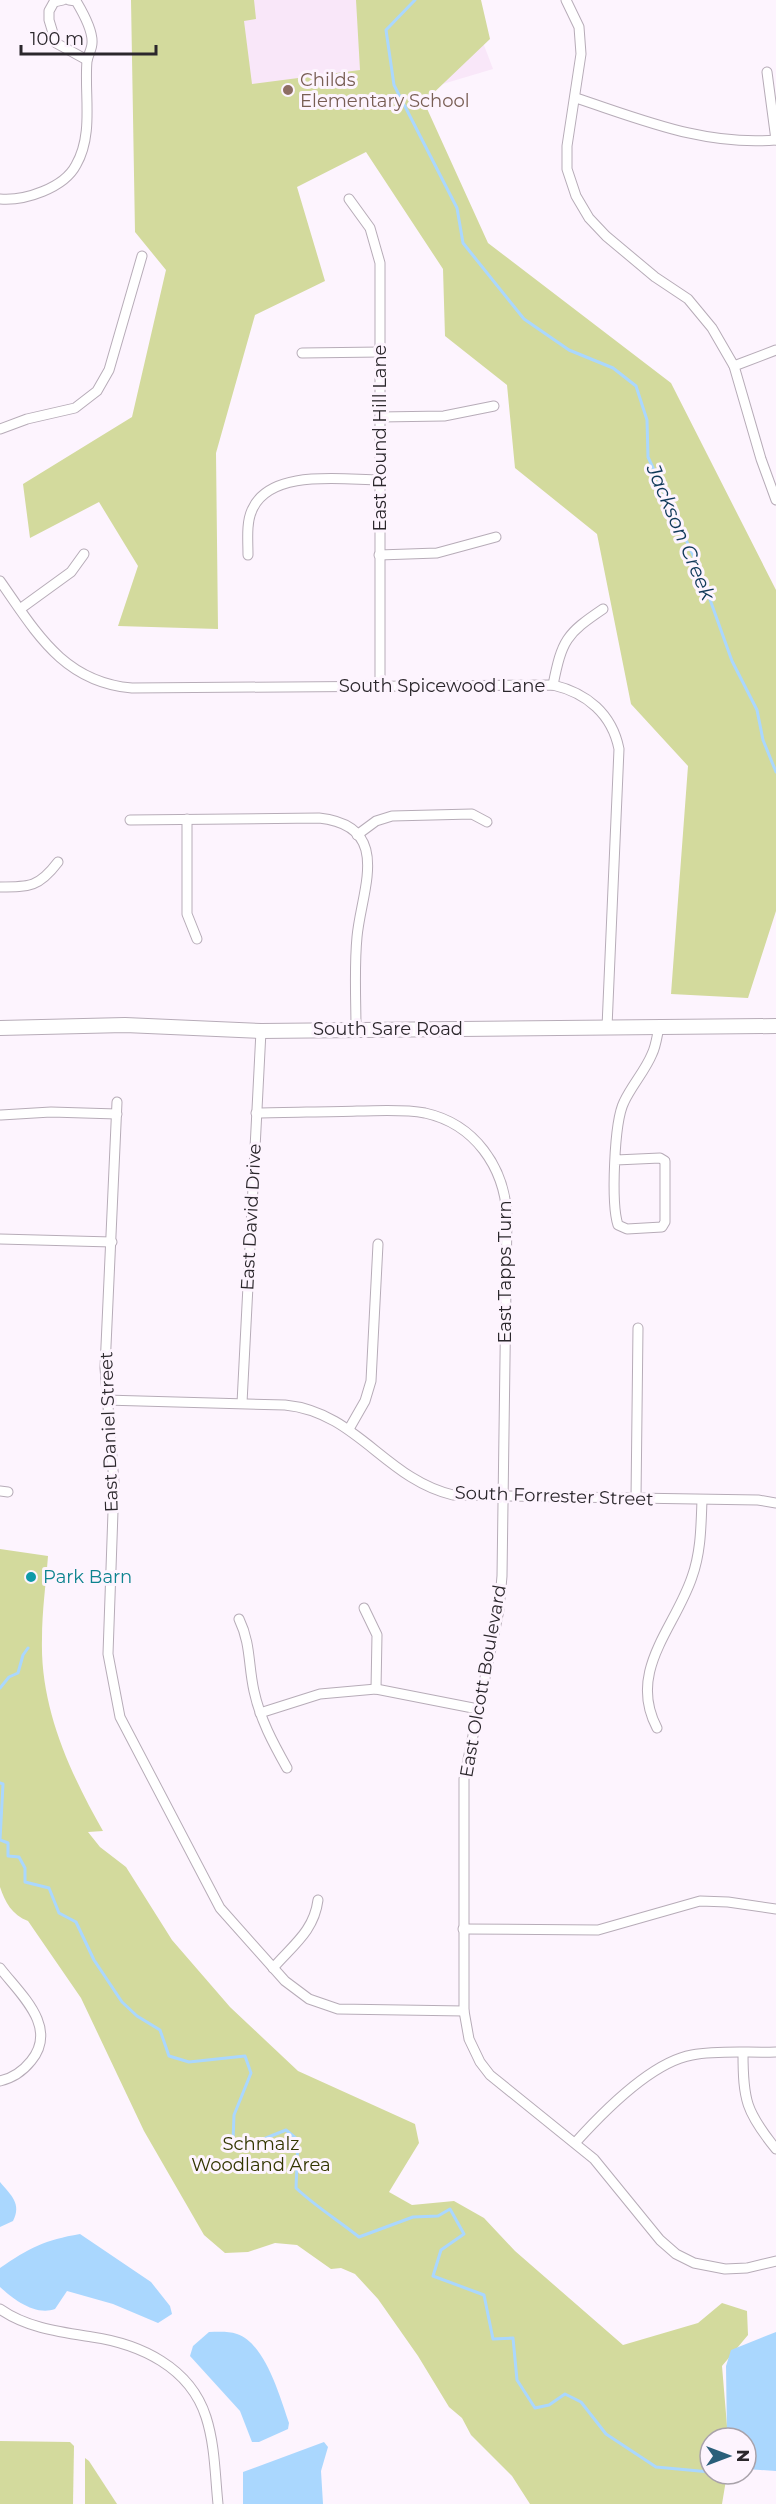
<svg xmlns="http://www.w3.org/2000/svg" width="776" height="2504" viewBox="0 0 776 2504" font-family="Montserrat,sans-serif">
<style>
.education{fill:#f9e7f9}
.green{fill:#d3da9d}
.water{fill:#aad7fe}
.lines{fill:none;stroke-linecap:round;stroke-linejoin:round}
.stream{stroke:#aad7fe;stroke-width:3}
.street-casing{stroke:#b7acb8;stroke-width:11}
.secondary-casing{stroke:#b7acb8;stroke-width:16}
.street{stroke:#fff;stroke-width:9}
.secondary{stroke:#fff;stroke-width:14}
.education-dot{fill:#8d6e63;stroke:#fdf4fe;stroke-width:2}
.culture-dot{fill:#0f9aa8;stroke:#fdf4fe;stroke-width:2}
.labels{text-anchor:middle;stroke-width:6;stroke-linejoin:round;paint-order:stroke}
.education-label{font-size:18px;fill:#785e54;stroke:#fdf4fe;text-anchor:start}
.street-label{font-size:18px;fill:#2b272c;stroke:#fdf4fe}
.culture-label{font-size:18px;fill:#0d838f;stroke:#fdf4fe;text-anchor:start}
.park-label{font-size:18px;fill:#333600;stroke:#fdf4fe}
.water-label{font-size:20px;font-style:italic;fill:#0e3858;stroke:#fdf4fe}
</style>
<rect width="100%" height="100%" fill="#fdf4fe"/>
<path class="education" d="M148,0H467L493,69L148,172Z"/>
<g class="green">
<path d="M131,0H254L256,19L244,21L252,84L360,70L356,0H481L490,39L424,102L488,243L671,383L776,590V911L748,998L671,994L688,766L631,704L597,534L515,468L507,385L445,336L443,269L366,152L297,187L325,281L255,315L216,453L218,629L118,626L138,566L99,502L30,538L23,484L132,417L166,270L135,232Z"/>
<path d="M0,1549L48,1556C46,1583 42,1611 42,1639C40,1708 70,1773 103,1831L88,1832L100,1847L126,1867L172,1940L230,2007L298,2071L415,2124L419,2143L389,2192L412,2205L454,2201L484,2218L515,2251L623,2345L698,2323L722,2303L747,2311L748,2335L722,2366L728,2438H710V2474H727L722,2504H530L512,2476L471,2435L462,2418L449,2407L418,2356L378,2299L355,2274L341,2268L331,2269L297,2245L275,2243L248,2252L225,2253L204,2235L144,2131L81,1998L28,1921C12,1915 5,1902 0,1887Z"/>
<path d="M0,2441L70,2442L74,2446L73,2504H0Z"/>
<path d="M85,2458L89,2461L117,2504H85Z"/>
</g>
<g class="water">
<path d="M0,2182C11,2195 22,2204 13,2221L0,2227Z"/>
<path d="M80,2234L151,2282L170,2306L172,2314L158,2323L113,2304L67,2291L55,2309C36,2316 14,2300 0,2287V2268C29,2248 45,2240 80,2234Z"/>
<path d="M209,2332C218,2332 228,2331 237,2334C265,2343 280,2397 289,2423L288,2429L259,2442H252L240,2411L190,2356L193,2346Z"/>
<path d="M776,2332V2471L746,2469V2438H727L726,2366L731,2350Z"/>
<path d="M324,2442L328,2447L321,2471L323,2504H243V2472Z"/>
</g>
<g class="lines">
<g class="stream">
<path d="M415,0L386,30L394,85L457,208L463,243L524,319L569,350L613,368L636,386L647,420L648,457L698,566L732,661L757,710L763,740L776,772"/>
<path d="M0,1688L9,1677L18,1673L23,1655L28,1648"/>
<path d="M0,1783L3,1784L0,1840L8,1843V1856L19,1857L25,1868V1882L49,1888L59,1913L76,1922L94,1960L122,2002L137,2016L160,2030L169,2056L189,2062L245,2056L251,2073L234,2115L233,2141L256,2142L286,2130L298,2140L296,2188C316,2207 338,2220 359,2237L413,2217L438,2216L450,2209L464,2234L441,2250L433,2276L484,2295L493,2339L513,2338L517,2380L535,2408L549,2405L565,2394L581,2402L606,2434L656,2467L710,2472"/>
</g>
<defs>
<g id="street">
<path d="M63,0L54,2L49,11V20L56,43L87,60"/>
<path d="M566,0L579,27L581,54L567,146V169L576,196L589,218L606,236L655,277L688,299L712,328L734,366L761,459L776,500"/>
<path d="M767,72L776,140"/>
<path d="M576,98C643,120 704,146 776,140"/>
<path d="M0,199C25,201 64,188 76,165C94,134 84,94 87,61C88,55 92,49 92,43C93,31 82,11 76,1L69,0"/>
<path d="M349,199L370,228L380,263V686"/>
<path d="M302,353L381,352"/>
<path d="M734,366L776,350"/>
<path d="M380,417L444,416L494,406"/>
<path d="M0,429L27,419L75,408L97,391L109,370L142,256"/>
<path d="M248,555C248,541 246,523 252,510C270,468 343,480 380,480"/>
<path d="M379,555L437,553L496,537"/>
<path d="M0,581C36,632 63,682 132,688L553,685C587,693 612,714 619,749L607,1027"/>
<path d="M20,609L71,572L84,554"/>
<path d="M553,685C562,640 566,634 603,609"/>
<path d="M187,819V914L197,939"/>
<path d="M130,820L319,818C394,826 361,891 357,937C354,968 356,999 356,1030"/>
<path d="M357,835L376,821L392,816L472,814L487,822"/>
<path d="M0,887C30,887 39,887 58,862"/>
<path d="M117,1102L105,1368L114,1483L108,1654L120,1717L220,1908L285,1981L309,1999L338,2009L464,2011"/>
<path d="M256,1113C290,1112 323,1112 357,1111C379,1111 403,1109 425,1113C475,1124 504,1167 507,1215L502,1576L499,1610L464,1779V2011L469,2039L480,2062L490,2075L594,2159L660,2240L676,2254L694,2263L725,2269L747,2268L776,2261"/>
<path d="M1,1115L51,1112L117,1114"/>
<path d="M616,1160L660,1158L665,1161V1222L662,1227L627,1229L618,1225C611,1204 614,1122 624,1102C632,1085 645,1071 652,1054C656,1046 657,1036 659,1027"/>
<path d="M0,1239L112,1242"/>
<path d="M105,1400L285,1405C357,1412 385,1479 453,1495L758,1500L776,1503"/>
<path d="M242,1403L261,1031"/>
<path d="M349,1429L365,1401L371,1381L378,1244"/>
<path d="M0,1491L8,1492"/>
<path d="M636,1498L638,1328"/>
<path d="M364,1608L377,1635L376,1689"/>
<path d="M239,1619C251,1644 248,1664 254,1691C260,1719 273,1743 287,1768"/>
<path d="M260,1713L320,1694L376,1689L478,1709"/>
<path d="M657,1728C627,1671 675,1628 692,1577C701,1552 701,1526 702,1500"/>
<path d="M463,1929L598,1930L700,1901L728,1902L776,1909"/>
<path d="M0,1968C20,1994 59,2027 31,2061C23,2071 13,2078 0,2081"/>
<path d="M273,1968C293,1945 314,1931 318,1900"/>
<path d="M743,2053C743,2100 746,2112 776,2149"/>
<path d="M575,2143C602,2113 652,2062 692,2055C719,2050 749,2053 776,2052"/>
<path d="M0,2309C27,2328 60,2332 92,2337C140,2344 190,2367 206,2417C215,2445 215,2475 218,2504"/>
</g>
<path id="secondary" d="M0,1028L125,1025L261,1031L776,1026"/>
</defs>
<use href="#street" class="street-casing"/>
<use href="#secondary" class="secondary-casing"/>
<use href="#street" class="street"/>
<use href="#secondary" class="secondary"/>
</g>
<circle class="education-dot" cx="288" cy="90" r="6"/>
<circle class="culture-dot" cx="31" cy="1577" r="6"/>
<g class="labels">
<g class="education-label">
<text x="300" y="86">Childs<tspan x="300" dy="21">Elementary School</tspan></text>
</g>
<g class="street-label">
<text transform="translate(380 438) rotate(-90)" y="6">East Round Hill Lane</text>
<text x="442" y="692">South Spicewood Lane</text>
<text x="388" y="1035">South Sare Road</text>
<text transform="translate(251 1217) rotate(-87)" y="6">East David Drive</text>
<text transform="translate(505 1272) rotate(-90)" y="6">East Tapps Turn</text>
<text transform="translate(109 1432) rotate(-92)" y="6">East Daniel Street</text>
<text transform="translate(554 1496) rotate(2)" y="6">South Forrester Street</text>
<text transform="translate(483 1681) rotate(-80)" y="6">East Olcott Boulevard</text>
</g>
<g class="culture-label">
<text x="43" y="1583">Park Barn</text>
</g>
<g class="park-label">
<text x="261" y="2150">Schmalz<tspan x="261" dy="21">Woodland Area</tspan></text>
</g>
<g class="water-label">
<text transform="translate(681 532) rotate(67)" y="7">Jackson Creek</text>
</g>
</g>
<g transform="translate(728 2456) rotate(90)"><circle r="28" fill="#fdf4fe" stroke="#a9a2aa" stroke-width="1.5"/>
<path d="M0-4.5L10 22L0 15L-10 22Z" fill="#2a5f7a"/>
<text y="-9" font-size="16" font-weight="bold" text-anchor="middle" fill="#2b272c">N</text>
</g>
<path d="M21 45v9h135v-9" fill="none" stroke="#2b272c" stroke-width="3"/>
<text x="30" y="45" font-size="18" fill="#2b272c" stroke="#fdf4fe" stroke-width="4.5" paint-order="stroke">100 m</text>
</svg>
